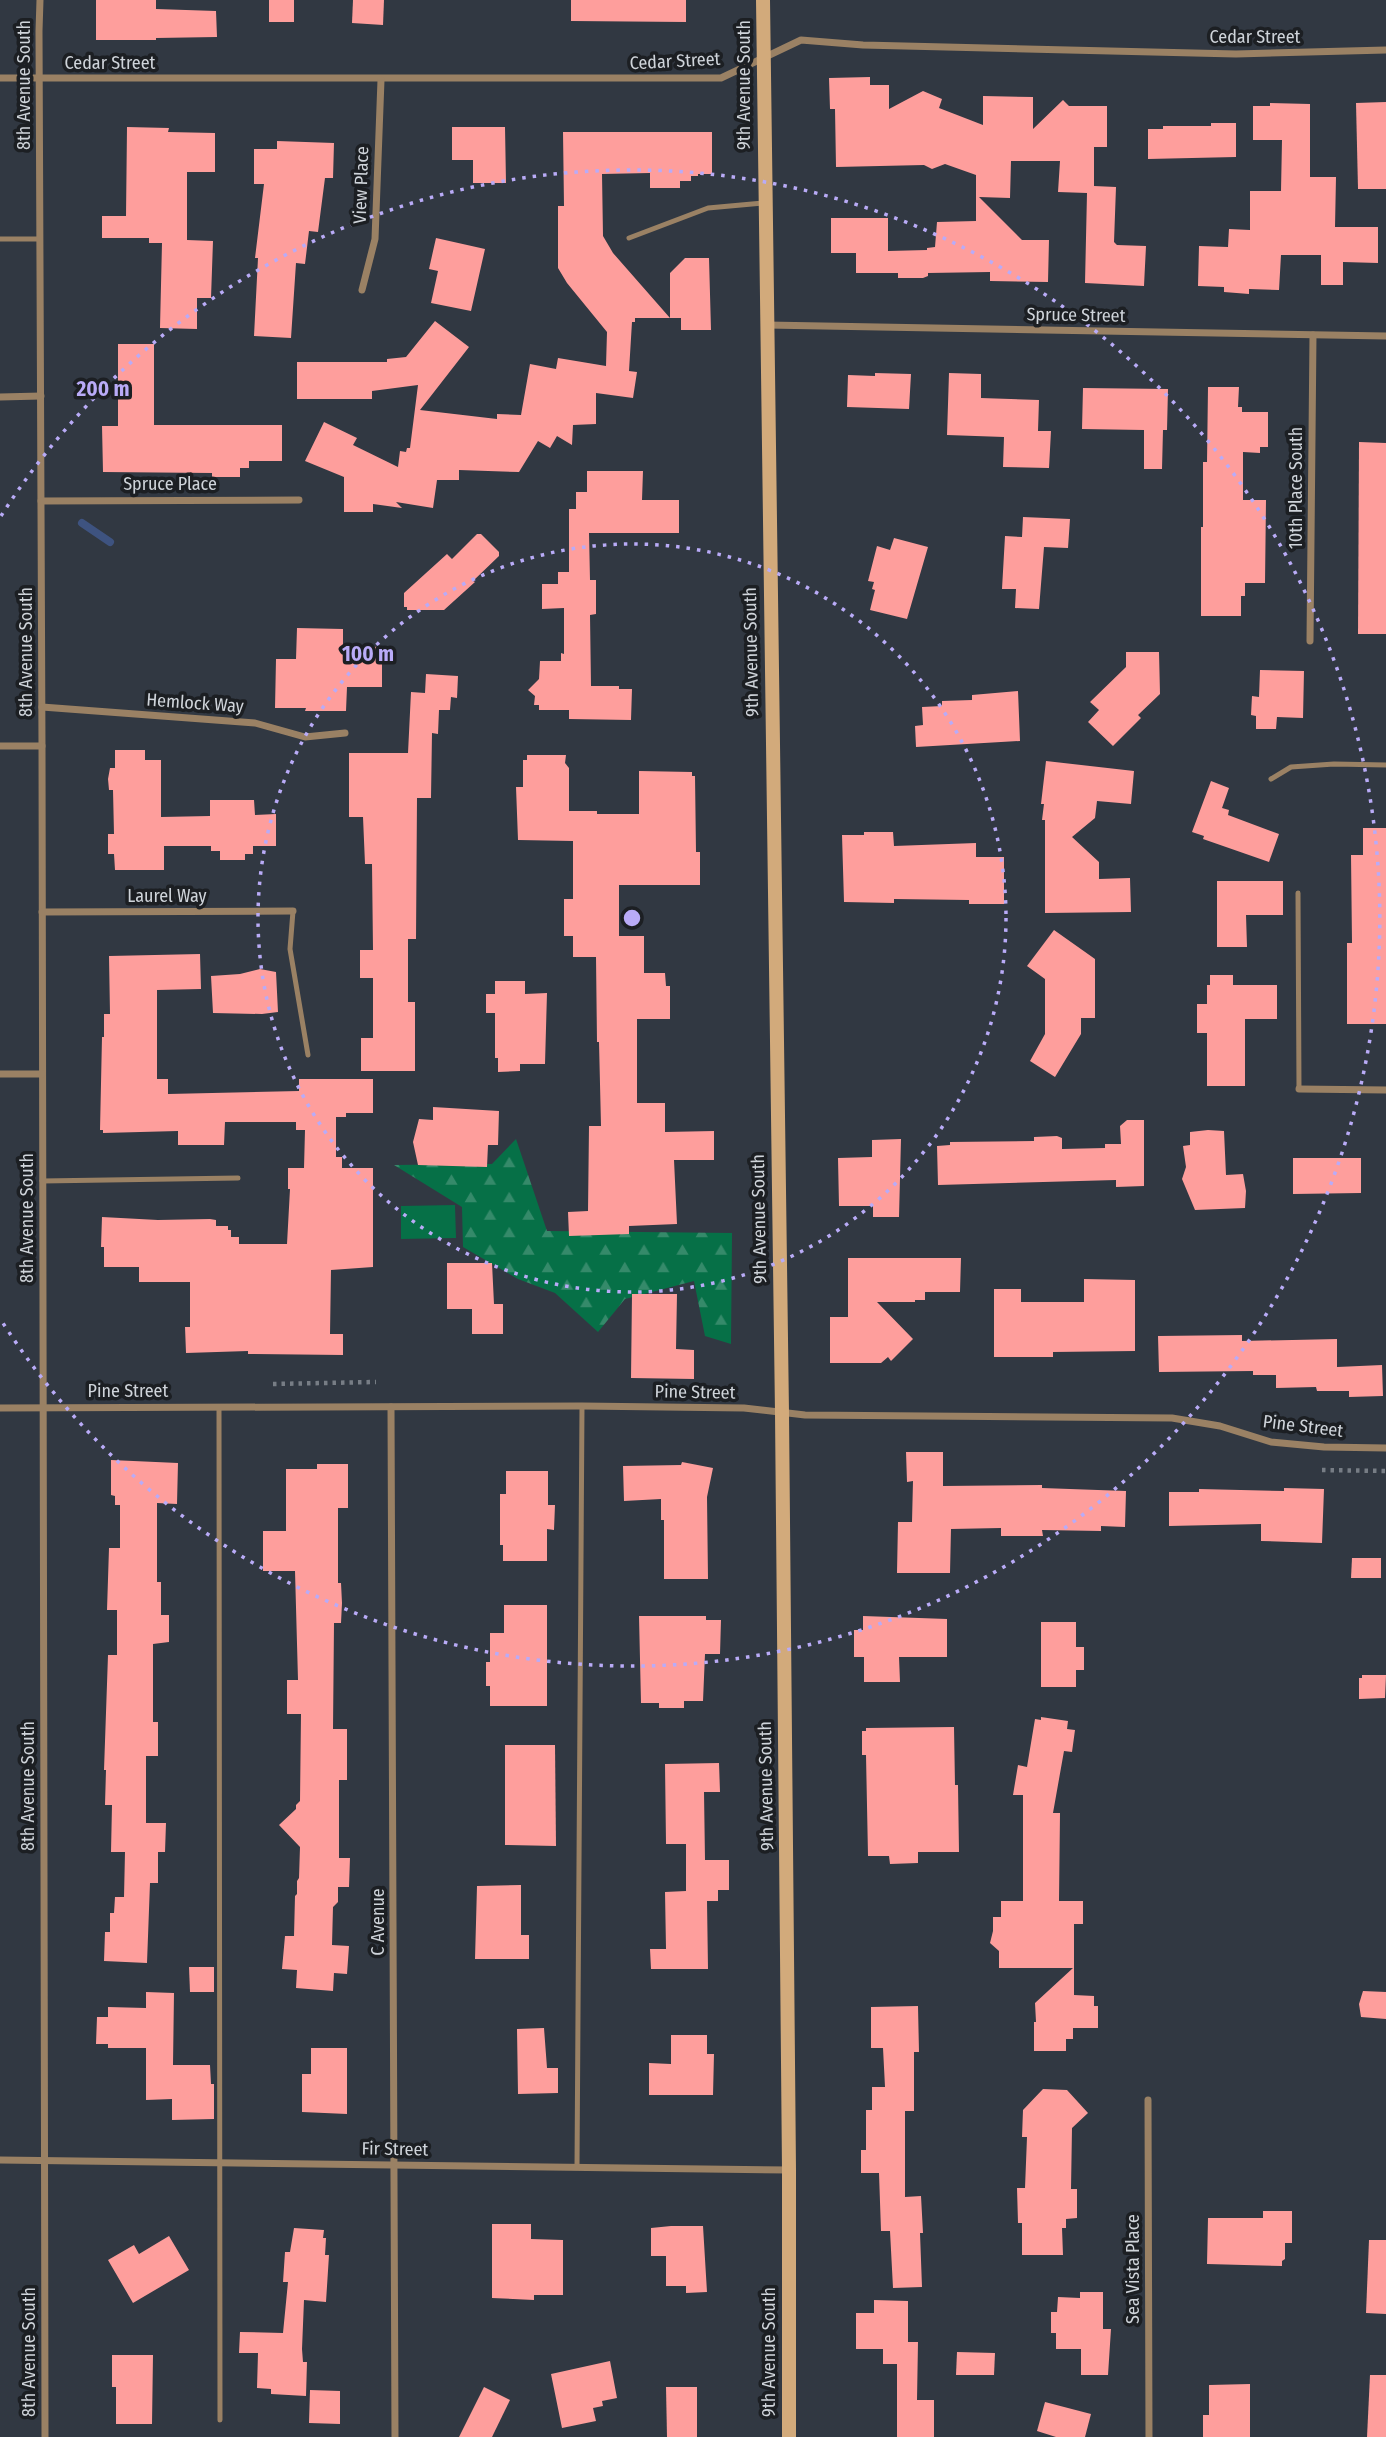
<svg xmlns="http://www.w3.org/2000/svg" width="1386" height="2437" viewBox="0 0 1386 2437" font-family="'Fira Sans Condensed',sans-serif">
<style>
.forest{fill:url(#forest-firs)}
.park{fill:#067047}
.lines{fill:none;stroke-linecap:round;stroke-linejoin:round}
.stream{stroke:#3e5380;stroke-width:8}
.building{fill:#fe9e9c}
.path{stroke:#777d85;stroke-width:4.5;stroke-dasharray:3.5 5;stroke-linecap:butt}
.service{stroke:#9a8164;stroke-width:5}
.minor{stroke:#9a8164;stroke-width:7}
.secondary{stroke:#d2aa7b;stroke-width:14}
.ring{fill:none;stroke:#b9abf7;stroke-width:3.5;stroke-dasharray:3.5 7}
.labels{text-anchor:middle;stroke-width:7;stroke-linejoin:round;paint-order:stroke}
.street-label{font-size:18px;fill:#cfd4da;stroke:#1c1f23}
.centre{fill:#b9abf7;stroke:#1c1f23;stroke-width:3.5}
.ring-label{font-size:21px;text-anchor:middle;font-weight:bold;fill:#b9abf7;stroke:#1c1f23;stroke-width:7;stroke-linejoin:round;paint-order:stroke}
</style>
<defs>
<pattern id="forest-firs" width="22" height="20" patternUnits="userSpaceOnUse" patternTransform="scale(1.75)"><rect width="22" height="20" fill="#067047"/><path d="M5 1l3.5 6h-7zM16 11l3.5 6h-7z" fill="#358a6a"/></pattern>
</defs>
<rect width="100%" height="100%" fill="#313842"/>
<path class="forest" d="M516,1139L547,1231L732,1233L731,1344L705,1336L694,1281L625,1299L598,1332L555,1293L518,1279L463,1247L462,1207L394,1165L492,1164Z"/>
<path class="park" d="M455,1205L456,1238L401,1239V1206Z"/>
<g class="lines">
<path class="stream" d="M82,523L110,542"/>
</g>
<g class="building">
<path d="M96,0H156V9L216,11L217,37L156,38V40H96Z"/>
<rect x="269" y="0" width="25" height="22"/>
<path d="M353,0H384L383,25L352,23Z"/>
<path d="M571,0H686V22L571,21Z"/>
<path d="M870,77V85H889V109L923,91L942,99L939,108L983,125V96L1033,97V129L1063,100L1069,106H1107V147H1094V186L1116,187L1114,242L1117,245L1146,246L1144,286L1085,283L1087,193L1058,192L1060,161H1011L1010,198L979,197L1022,240H1049L1048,282L990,281V272L928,273V276L923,278H898V273H856V253H831V218H888V251L927,250V248L935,247L937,222L976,221V175L945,164L932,169L924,165L836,167L835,109H830L829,78Z"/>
<path d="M1386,102V189H1358L1356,103Z"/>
<path d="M1270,103L1310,104V177H1336L1335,227H1378V263L1343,262V285H1321V255H1281L1279,290L1249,289V294L1224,292V287L1198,286L1199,246L1228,247L1229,229L1250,230V191H1281L1282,140H1253V106H1270Z"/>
<path d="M1211,123H1236V157L1148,159V129H1163V126H1211Z"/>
<path d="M127,127L169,128L168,132L215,133V172H187V240L213,241L211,298H197V329L160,328L162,243H149V238H102V216H126Z"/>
<path d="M452,127H505L506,183H473V160H452Z"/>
<path d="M563,132H712V174H698V176H691V181H680V188H650V173L602,174L603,236L613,253L670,318H635V322H632L629,371L637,372L633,398L596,393V424L573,425L572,445L557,436L550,448L538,441L519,472L459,470V480H437L433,508L396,502L402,508L373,504V512H344V477L305,461L324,422L357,438L353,445L398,467L400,451L406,452L407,448H410L418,385L372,391V399H297V362H387V359L406,357L435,321L469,347L420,410L497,419V414L521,415L530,364L556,369L558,358L606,366L607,332L567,283L558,268V206H564Z"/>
<path d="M277,141L334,143L333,178H325L318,232L309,231L305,264L296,263L291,338L254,336L258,258H255L264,184H254V149H277Z"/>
<path d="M436,238L485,249L471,311L431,303L438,271L429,269Z"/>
<path d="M685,258H709L711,330H681V318H670V273Z"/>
<path d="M118,344H154V425H282V461H249V468H240V477H212V473L103,472L102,426H118Z"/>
<path d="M875,373L911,374L909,409L847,407L848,375L875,376Z"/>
<path d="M949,373L981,374V398L1039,400L1038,431H1051L1049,468L1003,467L1004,437L947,435Z"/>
<path d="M1208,387H1239L1238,407H1242V412H1268V447H1260V453L1243,452V500H1266L1265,583H1245V596H1241V616H1201V527H1203V462H1207Z"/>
<path d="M1083,388L1168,389L1167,430H1163L1162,469H1144V430L1082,429Z"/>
<path d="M1359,442L1386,443V634H1358Z"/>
<path d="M587,471H643L642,500H679V533H589L590,580H596V614L590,615L591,686H619V689H632L631,720L569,719V710H539V705H534L535,696L528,690L539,679L540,661H561V653L564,654V608L542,609V584H558V572H569V509H576V492H587Z"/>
<path d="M1023,517L1070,519L1068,548L1044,547L1039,609L1015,608L1016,589H1002L1005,536L1022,537Z"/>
<path d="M477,534H481L499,552V556L473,581L475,582L444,610H407V607H404V593L447,554L452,559Z"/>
<path d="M894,538L928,547L907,619L870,610L875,590L872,589L874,582L868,581L877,546L890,550Z"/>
<path d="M297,628L343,629V646L382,647V687H347L346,711H305L306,708H275L276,659H296Z"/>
<path d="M1126,652H1159L1160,694L1138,715L1141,718L1113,746L1088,722L1099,710L1090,702L1126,667Z"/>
<path d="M1260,670L1304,671L1303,718L1277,717L1276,729H1256V716L1251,715L1252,696L1259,697Z"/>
<path d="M426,674L458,676L457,698L451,697L450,710H439L438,734L432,733L431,798H417L416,939H408V1002H415V1071H361V1038H373V978H360V950H373L372,864H365L363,817H349V753H408L411,692L425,693Z"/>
<path d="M1018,691L1020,741L916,747L915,726L923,725L922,707L942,706V701L972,700V695Z"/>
<path d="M115,750H145V760H161V817L210,816V800H254L255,815L276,814V846H253V854H245V860H220V851H211V846H164V870H115L114,854H108V834H114L113,790H109L108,779L110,768H115Z"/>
<path d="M527,755H566L565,763L569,768V811H597V814H639V771L692,772V776H695L696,852H700V885H619V936H644V973H665L666,986H670V1019H637V1103H665V1132L714,1131V1160H674L677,1224L629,1226V1234L569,1236L568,1212L588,1211L589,1126H601L599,1042H597L596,957H573V936H564V899H573V841L518,840L516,787H523V760H527Z"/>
<path d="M1046,761L1134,771L1131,804L1097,801L1095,818L1072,837L1099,862V879L1130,878L1131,912L1045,913V820H1042L1044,804H1041Z"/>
<path d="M1211,781L1229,788L1222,808L1229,810L1228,815L1279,834L1269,862L1203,839L1204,836L1192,832Z"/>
<path d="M1363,828H1386V1024H1347V943H1352L1351,855H1363Z"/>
<path d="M864,832H893L894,846L976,843V857H1004V904H969V900L894,899V903L844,902L842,835H864Z"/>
<path d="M1217,881H1283V915H1246L1247,947H1217Z"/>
<path d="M1054,930L1095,959V1018H1081V1034L1055,1077L1030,1061L1045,1034V979L1027,966Z"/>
<path d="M200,954L201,989L157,990V1079H168V1094L299,1091V1079H373V1113H346V1117H336V1157H342V1168H373V1267L331,1270L330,1334H343V1355L248,1354V1351L186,1353L185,1327H190V1282H139V1267H104V1247H101L102,1217L158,1220L210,1219L216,1220V1226H228V1230H231V1237H239V1244H287L290,1189H288V1168H304L305,1130H296V1122H225L224,1145H178V1131L103,1133V1130H100L102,1037H104V1014H110L109,956Z"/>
<path d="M260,969L276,972L278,1012L262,1014L213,1013L211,976L240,974Z"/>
<path d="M1210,975H1233V985H1277V1019H1245V1086H1207V1033H1197V1004H1207V985H1210Z"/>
<path d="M495,981H525V994L547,993L545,1064H520V1071L498,1072V1058H495V1013H486V994H495Z"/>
<path d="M433,1107L499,1111L498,1145H488L487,1167L418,1165L413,1142L419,1119L433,1120Z"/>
<path d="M1127,1120H1144V1186L1116,1187V1180L938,1185L937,1146L950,1145V1142L1034,1141V1137L1057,1136L1062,1138V1149L1105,1148V1144H1121L1120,1126Z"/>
<path d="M1208,1130L1224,1131L1226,1175L1243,1174L1246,1191L1245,1208L1195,1210L1182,1179L1186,1167L1183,1146L1190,1145V1132Z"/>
<path d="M901,1139L899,1217H873V1206H839L838,1158L872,1157V1140Z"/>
<path d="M1293,1158H1361V1193L1293,1194Z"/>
<path d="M848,1258H961L960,1292H925V1300H915V1302H877L913,1339L891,1361L888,1357L881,1363H830V1317H848Z"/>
<path d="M447,1263H492L494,1304H503V1334H472V1309H447Z"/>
<path d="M1084,1279L1135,1280V1351L1053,1352V1357H994V1289H1021V1302H1084Z"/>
<path d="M632,1294H677L676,1349L694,1350V1379L631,1378Z"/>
<path d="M1242,1335V1341L1337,1339V1367L1382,1365L1383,1396L1349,1397V1391H1317L1316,1387L1276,1388V1375H1253V1371L1159,1372L1158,1336Z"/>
<path d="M906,1452H943V1486L1042,1485V1488L1126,1491L1125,1527L1101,1526V1531L1042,1530L1043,1536H1001V1528L951,1529L950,1573H897L898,1522H912L913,1481L907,1482Z"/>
<path d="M111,1460L178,1463L177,1504L157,1503V1582H161V1615H169V1642L153,1644V1722H158V1756H146V1823H166L165,1852H158V1883H150L147,1963L104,1961L105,1932H110V1913H114L115,1897H124L125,1852H111L112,1805H105L106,1770H104L108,1655H117V1610H107L109,1548H120V1505H115V1496L111,1495Z"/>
<path d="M682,1462L713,1468L707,1497L708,1579H664V1520H661V1499L624,1501L623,1466L681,1465Z"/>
<path d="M317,1464H348V1508H338V1583H341L342,1603L341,1623H334L333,1729H347V1780H339V1858H350L349,1887H338V1902L333,1907L332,1945L349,1946L347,1974L334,1973L333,1991L296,1988L297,1970L282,1969L285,1936H294L295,1896L297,1894V1881L299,1878L300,1847L279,1825L296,1809V1805L300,1801L301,1714H287V1680H298L295,1571H263V1531H286V1469H317Z"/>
<path d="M506,1471H548V1505H555L554,1530L547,1529V1561H503V1545H500V1494H506Z"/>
<path d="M1284,1488L1324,1489L1322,1543L1261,1541V1524L1169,1526V1492H1199V1489L1284,1491Z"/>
<path d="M1352,1558H1381V1578H1351Z"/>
<path d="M504,1605H547V1706H490V1686H486V1662H490V1633H504Z"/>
<path d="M639,1616H706V1620H721L720,1654H705L703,1701H684V1708H659V1703H641Z"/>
<path d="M863,1616L947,1619V1657H899L900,1682H864V1657H854V1630H863Z"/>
<path d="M1041,1622H1076V1647H1084V1670H1076V1687H1041Z"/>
<path d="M1362,1675H1386L1385,1698L1359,1699V1678H1362Z"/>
<path d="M1041,1717L1068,1721L1067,1729L1075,1730L1072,1752L1064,1751L1053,1813H1060L1059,1901H1083V1924H1074V1995L1094,1996V2006H1098V2028H1073V2039H1066V2051H1034V2022H1036L1035,2003L1073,1968H999V1951L990,1943L993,1931V1917H1001V1901H1023V1795H1013L1018,1765L1027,1767L1035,1719L1041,1720Z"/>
<path d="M954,1727L955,1785H958L959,1852H918V1863L890,1864L889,1856H868L866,1755H862V1731H866V1728Z"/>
<path d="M505,1745H555L556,1846L505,1845Z"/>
<path d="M719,1763L720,1792H704L705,1860H729V1890H718V1901H707L708,1969H651L650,1949H666L665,1892L686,1891V1844H666L665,1764Z"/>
<path d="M521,1885V1935H529V1959H475L477,1886Z"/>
<path d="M189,1967H214V1992H190Z"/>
<path d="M1363,1991L1386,1992V2019L1361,2017L1359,2004Z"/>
<path d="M146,1992L174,1993L173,2065H210L211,2084H214V2119L172,2120V2099L146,2100V2048H108V2044H96L97,2017H108V2007L146,2008Z"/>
<path d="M918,2006L919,2052H914V2111H905V2197L921,2196L923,2233H920L922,2287L893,2288L890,2231H881L879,2173H861V2150H866V2110H872V2087H885L883,2048H871V2007Z"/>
<path d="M544,2028L547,2068H558V2093L518,2094L517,2029Z"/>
<path d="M671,2035H707V2054H714L713,2095H649V2063L671,2064Z"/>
<path d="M311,2048H347V2114L302,2112V2074H311Z"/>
<path d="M1043,2089L1067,2090L1088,2113L1072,2128L1071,2189H1077V2218L1066,2219V2228H1062L1063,2255H1022V2223H1018L1017,2188H1025L1027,2137H1022L1023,2110Z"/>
<path d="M1263,2211H1292V2243H1285V2259L1282,2261V2266L1207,2264L1208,2218H1263Z"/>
<path d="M492,2224H531V2239L563,2240V2295H534V2300L492,2298Z"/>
<path d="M671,2226H703L707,2292L686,2293V2286H666V2256H651V2228Z"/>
<path d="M294,2228L324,2230L323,2238H326L325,2255H329L326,2302L304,2300L302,2349L303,2362H307L306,2396L271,2394V2389L257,2388L258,2353H239L240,2332L283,2333L288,2282H283L285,2252H290Z"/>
<path d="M169,2236L189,2270L133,2303L108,2260L134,2245L139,2254Z"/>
<path d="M1369,2240H1386V2314L1366,2313Z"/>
<path d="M1080,2292H1103V2329H1111L1108,2375H1081V2349H1056V2333H1051V2312H1057L1058,2297L1080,2298Z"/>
<path d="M874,2300L908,2301V2342H918L917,2400H934V2437H897V2364H883V2349H856V2313H874Z"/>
<path d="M957,2352L995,2353L994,2375H956Z"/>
<path d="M112,2355H153L152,2424H116V2387H112Z"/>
<path d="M610,2361L617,2398L602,2401L603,2406L593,2408L596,2421L562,2428L551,2374Z"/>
<path d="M1370,2375H1386V2437H1367Z"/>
<path d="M1250,2384V2437H1203V2415H1209V2385Z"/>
<path d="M484,2387L510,2400L492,2437H459Z"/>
<path d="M666,2387H697V2437H667Z"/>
<path d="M310,2390L340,2391V2424L309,2423Z"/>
<path d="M1045,2402L1091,2414L1085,2437H1056L1037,2431Z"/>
</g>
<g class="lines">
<g class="path">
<path d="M273,1384L376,1382"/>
<path d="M1322,1470L1386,1471"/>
</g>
<g class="service">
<path d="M629,238L708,208L763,203"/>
<path d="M0,239H40"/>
<path d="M1271,779L1291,767L1334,764L1386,765"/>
<path d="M1298,893L1299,1089"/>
<path d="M293,911L290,949L308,1055"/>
<path d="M42,1181L238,1178"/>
<path d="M219,1407L220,2420"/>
<path d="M577,2167L582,1406"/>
</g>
<g class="minor">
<path d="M40,0L39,31L42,746L45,2437"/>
<path d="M0,78H721L801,40L863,45L1236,54L1386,50"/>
<path d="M362,290L375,239L381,80"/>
<path d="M767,325L1386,336"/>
<path d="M0,397L41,396"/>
<path d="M41,501L299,500"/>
<path d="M1310,641L1313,335"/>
<path d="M42,707L255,723L305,737L345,733"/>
<path d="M0,746H42"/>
<path d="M42,912L293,911"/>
<path d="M0,1074H42"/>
<path d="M1299,1089L1386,1090"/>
<path d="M391,1407L395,2437"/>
<path d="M0,1408L582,1406L744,1408L805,1415L1172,1418L1220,1426L1271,1442L1324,1447L1386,1448"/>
<path d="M1148,2100L1149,2437"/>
<path d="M0,2160L789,2170"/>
</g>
<path class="secondary" d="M763,0L782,1413L789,2170V2437"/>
</g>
<g class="ring">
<circle cx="632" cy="918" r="374"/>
<path d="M1 516A748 748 0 1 1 1 1320"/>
</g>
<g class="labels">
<g class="street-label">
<text x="1255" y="43">Cedar Street</text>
<text transform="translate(675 61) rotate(-3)" y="6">Cedar Street</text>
<text x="110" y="69">Cedar Street</text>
<text transform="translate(24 85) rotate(-90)" y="6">8th Avenue South</text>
<text transform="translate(744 85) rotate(-90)" y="6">9th Avenue South</text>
<text transform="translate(361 185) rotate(-88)" y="6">View Place</text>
<text transform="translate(1076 315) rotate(1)" y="6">Spruce Street</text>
<text x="170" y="490">Spruce Place</text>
<text transform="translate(1296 488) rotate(-90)" y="6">10th Place South</text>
<text transform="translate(26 652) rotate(-90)" y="6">8th Avenue South</text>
<text transform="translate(751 652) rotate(-91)" y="6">9th Avenue South</text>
<text transform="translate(195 703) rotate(4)" y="6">Hemlock Way</text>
<text x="167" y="902">Laurel Way</text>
<text transform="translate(27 1218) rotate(-90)" y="6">8th Avenue South</text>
<text transform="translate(759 1219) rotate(-91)" y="6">9th Avenue South</text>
<text x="128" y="1397">Pine Street</text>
<text transform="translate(695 1392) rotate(1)" y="6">Pine Street</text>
<text transform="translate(1303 1426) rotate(7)" y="6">Pine Street</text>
<text transform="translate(28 1786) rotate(-90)" y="6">8th Avenue South</text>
<text transform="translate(766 1786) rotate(-91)" y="6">9th Avenue South</text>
<text transform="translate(378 1922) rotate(-90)" y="6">C Avenue</text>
<text transform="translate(395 2149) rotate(1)" y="6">Fir Street</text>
<text transform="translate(1133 2269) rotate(-90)" y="6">Sea Vista Place</text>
<text transform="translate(29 2352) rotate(-90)" y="6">8th Avenue South</text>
<text transform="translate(769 2352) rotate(-90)" y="6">9th Avenue South</text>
</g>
</g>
<circle cx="632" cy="918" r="10" class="centre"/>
<g class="ring-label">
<text x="103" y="396">200 m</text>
<text x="368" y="661">100 m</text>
</g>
</svg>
